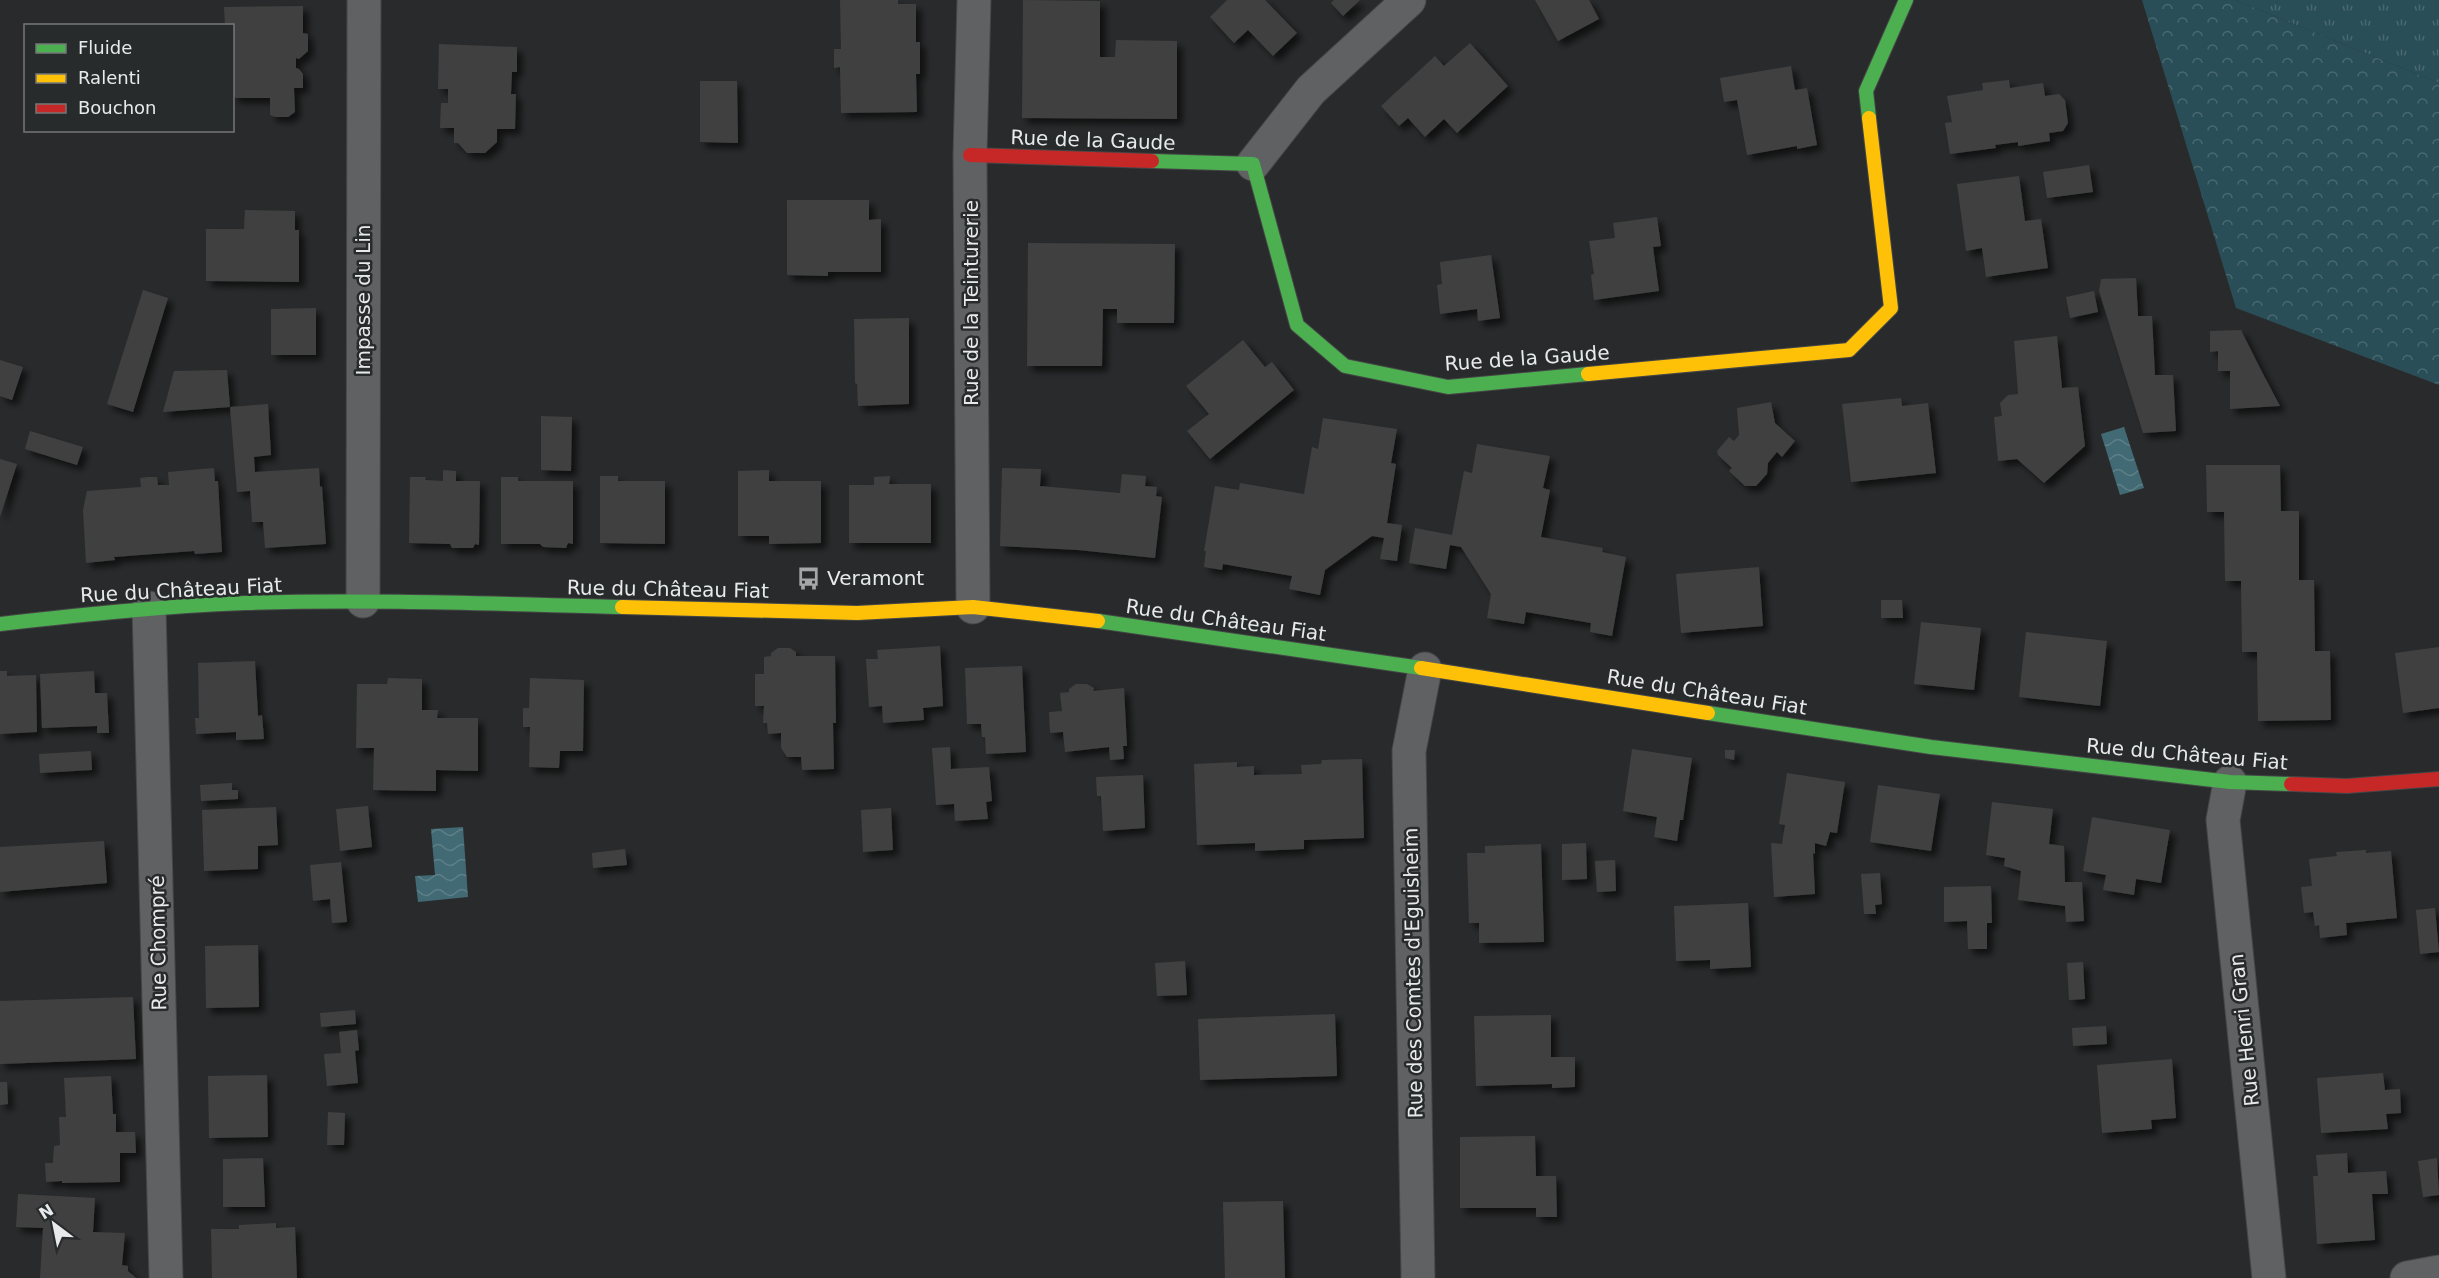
<svg xmlns="http://www.w3.org/2000/svg" width="2439" height="1278" viewBox="0 0 2439 1278" font-family="'DejaVu Sans',sans-serif">
<style>
.grass{fill:url(#grass-tufts)}
.park{fill:url(#park-crowns)}
.water{fill:url(#water-waves)}
.building{fill:#404040;filter:url(#shadow)}
.lines{fill:none;stroke-linecap:round;stroke-linejoin:round}
.street-casing{stroke:#454647;stroke-width:35}
.fast-casing{stroke:#454647;stroke-width:16}
.slow-casing{stroke:#454647;stroke-width:16}
.jam-casing{stroke:#454647;stroke-width:16}
.street{stroke:#606162;stroke-width:33}
.fast{stroke:#4caf50;stroke-width:14}
.slow{stroke:#ffc107;stroke-width:14}
.jam{stroke:#c62828;stroke-width:14}
.labels{text-anchor:middle;stroke-width:5;stroke-linejoin:round;paint-order:stroke}
.street-label{font-size:20px;fill:#e7e9ea;stroke:#282b2c}
.poi-label{font-size:20px;fill:#e7e9ea;stroke:#282b2c;text-anchor:start}
</style>
<defs>
<pattern id="grass-tufts" width="24" height="20" patternUnits="userSpaceOnUse" patternTransform="scale(1.5)"><rect width="24" height="20" fill="#2a4e57"/><path d="M3 7l-1-3M5 7V3M7 7l1-3M15 17l-1-3M17 17v-4M19 17l1-3" fill="none" stroke="#49686f"/></pattern>
<pattern id="park-crowns" width="20" height="18" patternUnits="userSpaceOnUse" patternTransform="scale(1.5)"><rect width="20" height="18" fill="#2a4e57"/><path d="M2 6a3 3 0 1 1 6 0M12 15a3 3 0 1 1 6 0" fill="none" stroke="#49686f"/></pattern>
<pattern id="water-waves" width="16" height="10" patternUnits="userSpaceOnUse" patternTransform="scale(1.5)"><rect width="16" height="10" fill="#426a74"/><path d="M0 5q4-4 8 0t8 0" fill="none" stroke="#5d7f88"/></pattern>
<filter id="shadow"><feDropShadow dx="5.5" dy="5.5" stdDeviation="3" flood-color="#0009"/></filter>
</defs>
<rect width="100%" height="100%" fill="#292a2b"/>
<path class="grass" d="M2235,0H2439V83Z"/>
<path class="park" d="M2142,0H2235L2439,83V385L2236,308Z"/>
<g class="water">
<path d="M2124,427L2144,488L2120,495L2101,434Z"/>
<path d="M463,827L468,897L418,902L415,876L435,875L431,829Z"/>
</g>
<g class="building">
<path d="M840,0H898V4H916V42H920V74H916L917,112L841,113L840,67L834,68V49H841Z"/>
<path d="M1023,0L1100,1V57H1115L1116,40L1177,41V119L1022,118Z"/>
<path d="M1227,0H1265L1297,33L1273,56L1248,30L1234,43L1210,17Z"/>
<path d="M1334,0H1360L1343,16L1331,3Z"/>
<path d="M1535,0H1589L1599,19L1558,41Z"/>
<path d="M303,6V33L308,34V51L299,59L296,58V68L299,69L303,74V88H294L295,112L288,117H275L270,115V98H236L232,95V26H225L224,7Z"/>
<path d="M1470,43L1508,86L1457,133L1444,119L1425,137L1408,118L1399,126L1381,106L1435,56L1444,66Z"/>
<path d="M439,44L517,47V72H512L511,94H516L515,129H497V142L485,153H467L458,143H454V128H440L441,103H448V89H438Z"/>
<path d="M1791,66L1795,90L1807,88L1817,145L1797,149V146L1747,155L1737,100L1724,102L1720,78Z"/>
<path d="M2009,80L2010,88L2043,83L2045,96L2059,94L2065,100L2068,123L2063,131L2049,133L2050,141L2018,146V142L1995,145L1996,148L1950,154L1945,123L1952,122L1947,96L1983,90L1982,83Z"/>
<path d="M700,81H737L738,143L700,142Z"/>
<path d="M2089,165L2093,192L2047,198L2043,172Z"/>
<path d="M2019,176L2025,221L2041,219L2048,268L1986,277L1982,248L1966,251L1957,184Z"/>
<path d="M787,200H869V220L881,219V272H828V276L787,275Z"/>
<path d="M245,210L295,211V230H299V282L206,281V229H244Z"/>
<path d="M1657,217L1661,246L1653,247L1659,291L1594,300L1591,275L1594,274L1589,241L1615,238L1613,223Z"/>
<path d="M1028,243L1175,244L1174,323H1117V309H1103L1102,366H1027Z"/>
<path d="M1491,255L1500,318L1478,321L1477,309L1440,314L1437,285L1442,284L1440,262Z"/>
<path d="M2136,278L2138,316H2152L2155,375H2173L2176,431L2143,433L2099,291L2101,279Z"/>
<path d="M143,290L168,298L133,412L107,404Z"/>
<path d="M2094,291L2098,312L2070,318L2066,297Z"/>
<path d="M316,308V355H271V309Z"/>
<path d="M909,318V404L858,406L857,384L855,383L854,319Z"/>
<path d="M2241,330L2261,370L2280,406L2230,409V371H2218V351L2210,352V331Z"/>
<path d="M2057,336L2062,388L2078,387L2085,446L2044,483L2017,459L1998,461L1994,417L2002,416L2000,403L2008,395L2018,394L2014,341Z"/>
<path d="M1243,340L1265,367L1272,362L1294,390L1210,459L1187,431L1209,414L1186,386Z"/>
<path d="M0,360L23,367L12,400L0,396Z"/>
<path d="M227,370L230,407L163,412L174,371Z"/>
<path d="M1901,398L1902,406L1928,403L1936,473L1851,482L1842,404Z"/>
<path d="M1771,402L1775,423L1795,441L1782,457L1777,452L1768,463L1767,474L1756,486H1745L1729,471L1732,468L1718,455L1717,451L1729,437L1734,441L1739,435L1737,408Z"/>
<path d="M268,404L271,455L254,457L255,472L319,468L320,487L322,486L326,544L265,548L263,522H252L250,491L237,492L230,407Z"/>
<path d="M541,416L572,417L571,471L541,470Z"/>
<path d="M1323,418L1397,429L1391,463L1396,464L1387,523L1402,525L1397,561L1380,559L1384,538L1372,536L1325,570L1320,595L1289,589L1292,576L1223,564L1222,570L1204,567L1206,551H1204L1215,486L1239,490L1240,483L1304,494L1312,447L1318,449Z"/>
<path d="M30,431L83,447L77,465L25,449Z"/>
<path d="M1477,444L1550,456L1543,488L1550,490L1541,537L1603,548L1602,552L1626,557L1612,636L1590,632L1591,623L1526,612L1524,624L1487,618L1491,594L1461,547L1450,545L1446,569L1409,563L1415,528L1452,535L1464,471L1472,473Z"/>
<path d="M0,459L17,464L0,517Z"/>
<path d="M2206,465H2280L2281,511H2299V580H2314L2315,651H2330L2331,720L2258,721L2257,652H2242L2241,581H2225L2224,512H2207Z"/>
<path d="M214,468L215,481H218L222,552L195,554L194,551L114,557L115,560L86,563L83,510L87,491L141,487L140,478L148,477H157L158,485H169L168,472Z"/>
<path d="M1002,468L1041,469L1040,486L1120,493L1122,474L1146,476L1145,486L1157,487L1156,496L1162,497L1155,558L1078,550L1000,546Z"/>
<path d="M443,470L456,471V481H480L479,545L475,544L473,548H452L450,544L409,543L410,477H426L425,480L443,481Z"/>
<path d="M769,470V481H821V543L769,544V536H738V471Z"/>
<path d="M600,476H618V481H665V544L600,543Z"/>
<path d="M890,476L889,484H931V543H849V485H874V477Z"/>
<path d="M501,477H518V481H573V544L568,543L566,548L543,547L540,544H501Z"/>
<path d="M1759,567L1763,626L1681,633L1676,574Z"/>
<path d="M1881,600H1902L1903,618H1881Z"/>
<path d="M1921,622L1981,628L1974,690L1914,684Z"/>
<path d="M2026,632L2107,641L2100,706L2019,697Z"/>
<path d="M940,646L943,706L923,708L924,720L883,723L882,706L869,707L866,659H878L877,650Z"/>
<path d="M2439,647V708L2403,713L2395,653Z"/>
<path d="M778,648H790L796,652V656H835L836,723H833L834,769L802,770L801,757H787L781,748V733L768,734L767,723H763L764,706H755V674H764V657L771,656V653Z"/>
<path d="M255,661L258,716L262,715L264,739L236,740V732L196,734L195,718H199L198,663Z"/>
<path d="M1022,666L1026,752L986,754L985,737H982L981,724H967L965,668Z"/>
<path d="M0,671H7V676L36,675L37,732L0,734Z"/>
<path d="M94,671L95,693H107L109,733H97V726L42,728L40,674Z"/>
<path d="M388,678L422,679V710H438L437,718H478V771L436,770V791L373,790L374,748H356L357,684H387Z"/>
<path d="M530,678L584,680L583,751H560L559,768L529,767L530,727H523V708H529Z"/>
<path d="M1076,684H1087L1094,688L1093,691L1124,688L1127,746H1123L1124,759L1110,760L1109,747L1065,752L1063,732L1050,733L1049,712L1062,711L1060,693L1069,692V689Z"/>
<path d="M950,747L951,769L989,767L992,801L986,802L988,819L955,821L954,804L936,805L932,748Z"/>
<path d="M1632,749L1692,758L1683,820H1680L1677,841L1654,837L1657,817L1623,811Z"/>
<path d="M1725,750H1735L1734,760L1725,758Z"/>
<path d="M91,751L92,770L40,773L39,754Z"/>
<path d="M1362,759L1364,838L1304,840V849L1255,851V843L1197,845L1194,764L1237,762V767L1254,766V775L1302,774L1301,765L1321,764L1322,760Z"/>
<path d="M1787,773L1845,782L1837,833L1830,832L1826,846L1815,843V854L1813,853L1815,894L1774,897L1771,843L1782,844L1785,825L1779,824Z"/>
<path d="M1143,775L1145,828L1103,831L1101,796H1097L1096,777Z"/>
<path d="M232,783V790H238V799L201,801L200,785Z"/>
<path d="M1878,785L1940,794L1931,851L1870,842Z"/>
<path d="M1992,802L2053,809L2049,844L2064,846L2065,882H2082L2084,921L2066,922L2065,906L2018,900L2021,871L2004,866L2005,858L1986,855Z"/>
<path d="M368,806L372,847L340,851L336,809Z"/>
<path d="M276,807L278,845L258,846V869L204,871L202,810Z"/>
<path d="M891,808L893,850L863,852L861,810Z"/>
<path d="M2092,817L2170,830L2161,883L2136,879L2134,895L2103,890L2106,875L2083,871Z"/>
<path d="M104,841L107,883L0,892V847Z"/>
<path d="M1586,843L1587,879L1562,880V844Z"/>
<path d="M1541,844L1544,942L1479,943V923H1469L1467,853H1485V846Z"/>
<path d="M625,849L627,865L593,868L592,853Z"/>
<path d="M2366,850V853L2391,851L2397,918L2346,923L2347,935L2320,938L2319,925L2315,926L2313,912L2304,913L2301,887L2312,886L2309,859L2337,856L2336,852Z"/>
<path d="M1615,860L1616,891L1597,892L1595,861Z"/>
<path d="M341,862L347,922L332,923L330,899L313,901L310,865Z"/>
<path d="M1880,873L1882,904L1875,905L1876,914H1864L1861,874Z"/>
<path d="M1991,886L1992,923H1987V949H1968L1967,921L1944,922V887Z"/>
<path d="M1748,903L1751,967L1710,969V960L1676,961L1674,906Z"/>
<path d="M2435,908L2439,952L2420,954L2416,910Z"/>
<path d="M258,945L259,1007L206,1008L205,946Z"/>
<path d="M1185,961L1187,995L1157,996L1155,963Z"/>
<path d="M2083,962L2085,999L2069,1000L2067,963Z"/>
<path d="M133,997L136,1059L0,1064V1001Z"/>
<path d="M355,1010L356,1024L321,1027L320,1013Z"/>
<path d="M1335,1014L1337,1076L1200,1080L1198,1019Z"/>
<path d="M1551,1015V1057H1575V1087L1552,1088V1084L1476,1086L1474,1016Z"/>
<path d="M2106,1026L2107,1044L2073,1046L2072,1028Z"/>
<path d="M357,1030L359,1050L355,1051L358,1083L327,1086L324,1054L341,1053L339,1032Z"/>
<path d="M2172,1059L2176,1118L2151,1120L2152,1129L2102,1133L2097,1065Z"/>
<path d="M2383,1073L2385,1090L2400,1089L2401,1113L2386,1114L2388,1129L2321,1133L2317,1078Z"/>
<path d="M267,1075L268,1137L209,1138L208,1076Z"/>
<path d="M111,1076L113,1114H116V1132H135L136,1153H120V1182L62,1183V1181L46,1182L45,1163H53L54,1146L60,1145L59,1117H66L64,1078Z"/>
<path d="M0,1082H7L8,1104L0,1105Z"/>
<path d="M328,1112L345,1113L344,1145H327Z"/>
<path d="M1535,1136L1536,1176H1556L1557,1217H1536V1208H1460V1137Z"/>
<path d="M2347,1153L2348,1173L2386,1171L2388,1194H2372L2375,1240L2317,1244L2313,1176H2318L2316,1155Z"/>
<path d="M263,1158L265,1207H223V1159Z"/>
<path d="M2437,1158L2439,1195L2423,1197L2418,1161Z"/>
<path d="M18,1194L95,1198L93,1232L125,1233L122,1265L128,1266V1271L136,1278H40L43,1228L16,1227Z"/>
<path d="M1283,1201L1285,1278H1225L1223,1202Z"/>
<path d="M276,1223V1228L295,1227L297,1278H212L211,1229H239V1225Z"/>
</g>
<g class="lines">
<defs>
<g id="street">
<path d="M1253,164L1311,90L1409,0"/>
<path d="M363,601L364,0"/>
<path d="M973,607L970,155L974,0"/>
<path d="M149,608L166,1278"/>
<path d="M2230,782L2223,820L2269,1278"/>
<path d="M1418,1278L1409,751L1425,669"/>
<path d="M2407,1278L2439,1272"/>
</g>
<g id="fast">
<path d="M1869,118L1866,91L1906,0"/>
<path d="M1152,161L1253,164L1297,325L1345,366L1448,387L1588,374"/>
<path d="M1098,621L1421,668"/>
<path d="M0,624C81,615 163,606 245,603C370,599 496,604 622,607"/>
<path d="M1708,713L1931,747L2230,782L2291,784"/>
</g>
<g id="slow">
<path d="M1588,374L1849,350L1891,308L1869,118"/>
<path d="M622,607L857,613L973,607L1098,621"/>
<path d="M1421,668L1708,713"/>
</g>
<g id="jam">
<path d="M970,155L1152,161"/>
<path d="M2291,784L2347,786L2439,779"/>
</g>
</defs>
<use href="#street" class="street-casing"/>
<use href="#fast" class="fast-casing"/>
<use href="#slow" class="slow-casing"/>
<use href="#jam" class="jam-casing"/>
<use href="#street" class="street"/>
<use href="#fast" class="fast"/>
<use href="#slow" class="slow"/>
<use href="#jam" class="jam"/>
</g>
<defs>
<symbol id="bus-bare" viewBox="-9 -9 18 18"><path d="M-5-6H5V4H4V6H2V4H-2V6H-4V4H-5ZM-3.5-4V0h7V-4ZM-3.5 1.2v1.5H-2V1.2ZM2 1.2v1.5H3.5V1.2Z" fill="#a4a6a7" stroke="#282b2c" stroke-width="2.5" paint-order="stroke"/></symbol>
</defs>
<g fill-rule="evenodd">
<use href="#bus-bare" x="792" y="562" width="33" height="33"/>
</g>
<g class="labels">
<g class="street-label">
<text transform="translate(1093 140) rotate(2)" y="7">Rue de la Gaude</text>
<text transform="translate(363 300) rotate(-90)" y="7">Impasse du Lin</text>
<text transform="translate(971 303) rotate(-90)" y="7">Rue de la Teinturerie</text>
<text transform="translate(1527 358) rotate(-4)" y="7">Rue de la Gaude</text>
<text transform="translate(668 589) rotate(1)" y="7">Rue du Château Fiat</text>
<text transform="translate(181 590) rotate(-3)" y="7">Rue du Château Fiat</text>
<text transform="translate(1226 620) rotate(8)" y="7">Rue du Château Fiat</text>
<text transform="translate(1707 692) rotate(9)" y="7">Rue du Château Fiat</text>
<text transform="translate(2187 754) rotate(5)" y="7">Rue du Château Fiat</text>
<text transform="translate(158 943) rotate(-91)" y="7">Rue Chompré</text>
<text transform="translate(1413 973) rotate(-91)" y="7">Rue des Comtes d'Eguisheim</text>
<text transform="translate(2244 1030) rotate(-96)" y="7">Rue Henri Gran</text>
</g>
<g class="poi-label">
<text x="827" y="585">Veramont</text>
</g>
</g>
<rect x="24" y="24" width="210" height="108" fill="#282b2c" stroke="#747778" stroke-width="1.5"/>
<rect x="36" y="44" width="30" height="9" fill="#4caf50" stroke="#747778" stroke-width="1.5"/>
<text x="78" y="54" font-size="18" fill="#e7e9ea">Fluide</text>
<rect x="36" y="74" width="30" height="9" fill="#ffc107" stroke="#747778" stroke-width="1.5"/>
<text x="78" y="84" font-size="18" fill="#e7e9ea">Ralenti</text>
<rect x="36" y="104" width="30" height="9" fill="#c62828" stroke="#747778" stroke-width="1.5"/>
<text x="78" y="114" font-size="18" fill="#e7e9ea">Bouchon</text>
<g transform="translate(54 1224) rotate(328)" stroke="#282b2c" stroke-width="4.5" paint-order="stroke">
<path d="M0-4.5L10 22L0 15L-10 22Z" fill="#e7e9ea"/>
<text y="-9" font-size="16" font-weight="bold" text-anchor="middle" fill="#e7e9ea">N</text>
</g>
</svg>
